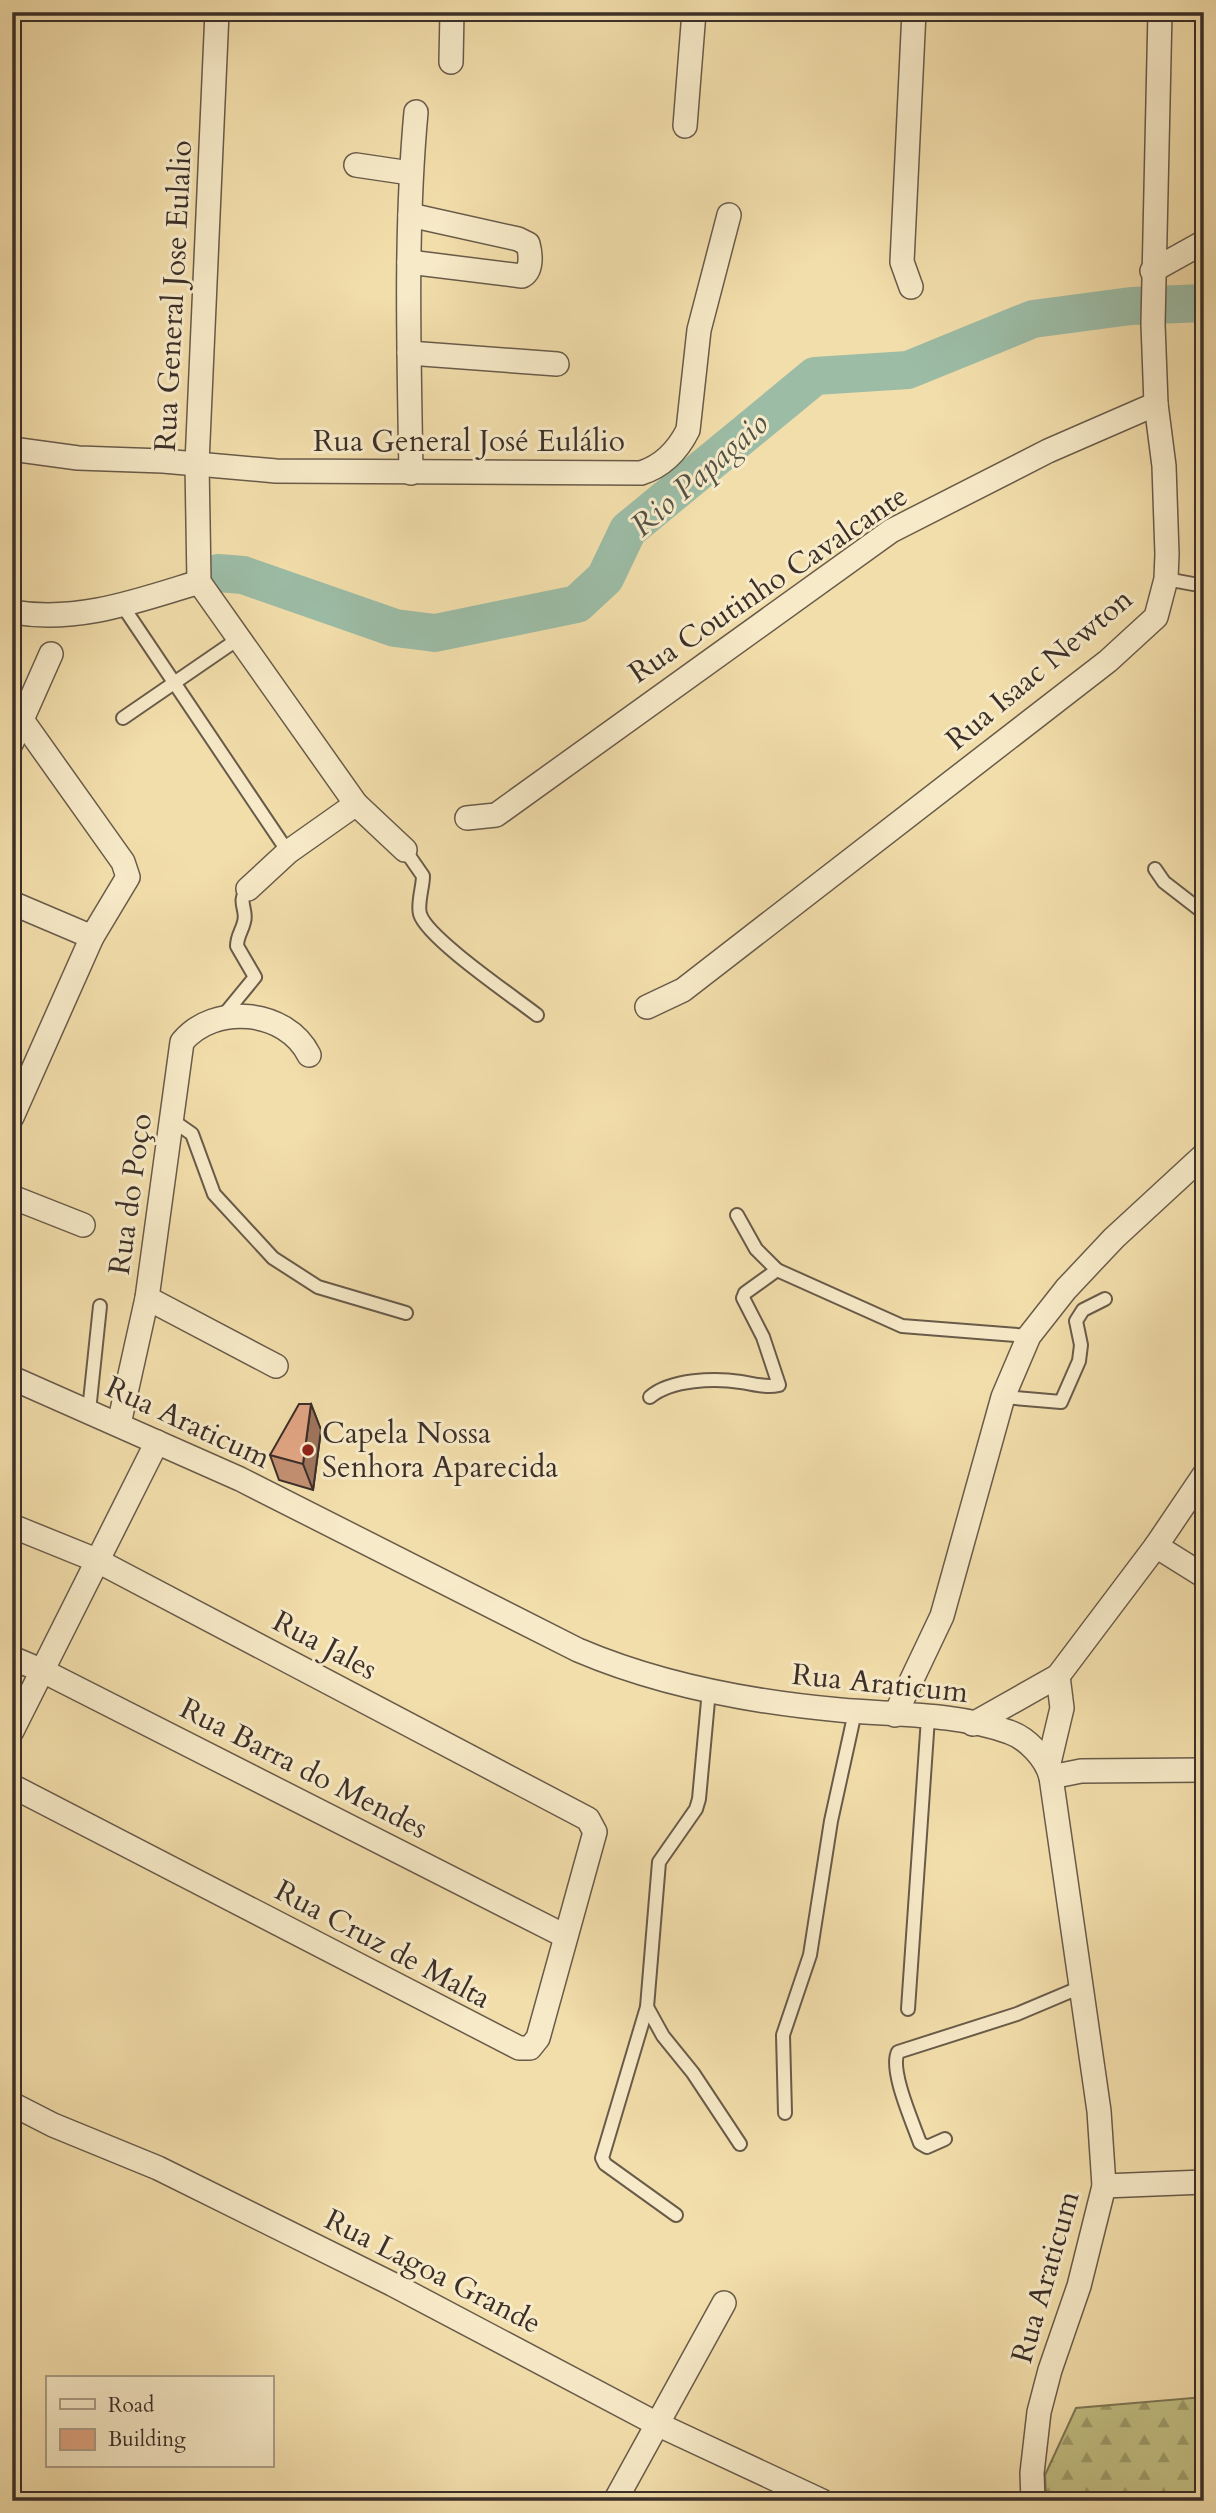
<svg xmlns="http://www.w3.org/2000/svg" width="1216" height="2513" viewBox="0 0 1216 2513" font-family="Cardo,serif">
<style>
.forest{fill:url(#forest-firs);stroke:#7e7756;stroke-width:2}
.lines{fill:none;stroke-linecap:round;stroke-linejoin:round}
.river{stroke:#9cbca6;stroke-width:38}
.lane-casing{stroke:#695b4a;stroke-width:16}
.street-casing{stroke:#695b4a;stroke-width:26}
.lane{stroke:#f7eac8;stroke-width:12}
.street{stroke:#f7eac8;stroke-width:23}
.wall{fill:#c28e71;stroke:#3b2f29;stroke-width:2}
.shaded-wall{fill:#9e745c;stroke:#3b2f29;stroke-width:2}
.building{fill:#e1a583;stroke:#3b2f29;stroke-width:2}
.poi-dot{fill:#8f2418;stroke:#f7eac8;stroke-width:2.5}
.labels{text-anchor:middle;stroke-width:6;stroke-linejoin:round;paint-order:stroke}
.street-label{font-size:30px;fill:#3b2f29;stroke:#f7eac8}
.poi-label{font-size:30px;fill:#3b2f29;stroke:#f7eac8;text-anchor:start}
.water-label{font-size:32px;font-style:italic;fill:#535248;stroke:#f7eac8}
</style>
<defs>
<pattern id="forest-firs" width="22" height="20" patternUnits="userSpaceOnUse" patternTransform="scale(1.75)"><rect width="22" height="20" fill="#c2bf83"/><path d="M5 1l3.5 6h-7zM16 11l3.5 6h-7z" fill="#9f9c6b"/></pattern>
</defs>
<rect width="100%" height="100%" fill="#f2deab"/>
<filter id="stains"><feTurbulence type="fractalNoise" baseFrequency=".00286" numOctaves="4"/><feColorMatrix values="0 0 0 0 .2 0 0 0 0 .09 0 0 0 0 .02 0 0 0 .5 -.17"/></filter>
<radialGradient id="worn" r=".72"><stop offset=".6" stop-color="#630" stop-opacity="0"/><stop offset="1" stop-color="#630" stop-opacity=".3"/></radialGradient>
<path class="forest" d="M1204,2397V2501H1046L1045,2475L1076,2408Z"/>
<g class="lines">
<path class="river" d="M218,573L243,575L395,628L435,633L577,604L605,578L628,530L815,376L908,370L1033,319L1131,306L1204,303"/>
<defs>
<g id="lane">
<path d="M1166,579L1204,586"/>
<path d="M122,605L288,852"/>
<path d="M123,718L241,637"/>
<path d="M405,850L423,876C423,887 417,904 420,914C427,938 514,997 537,1015"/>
<path d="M1155,869L1164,882L1204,913"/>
<path d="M223,1016L255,977L237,946C237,936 242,931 244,922C248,909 236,902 248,889"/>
<path d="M172,1120L192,1134L214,1194L273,1258L318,1287L406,1313"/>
<path d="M737,1215L756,1249L777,1270L902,1326L1029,1336"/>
<path d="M650,1397C671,1379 715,1378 741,1382C754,1384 766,1388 779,1385L763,1337L743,1298L745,1293L777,1270"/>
<path d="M1003,1397L1061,1402L1079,1361L1081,1345L1076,1321L1083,1310L1105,1299"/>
<path d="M89,1411L100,1306"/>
<path d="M647,2007L663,2036L693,2073L740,2144"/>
<path d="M908,2009L928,1718"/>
<path d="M785,2113L783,2035L810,1955L831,1821L855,1712"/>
<path d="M945,2139L927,2147L920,2143C913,2123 889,2070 898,2052L1017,2014L1081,1987"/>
<path d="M676,2215L605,2164L602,2158L647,2007L659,1862L696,1809L699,1799L709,1690"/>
</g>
<g id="street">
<path d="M217,12L197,463L199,582L356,804L405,850"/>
<path d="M451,62L452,12"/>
<path d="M685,126L694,12"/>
<path d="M356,165L410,173"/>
<path d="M409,262L522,276C532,271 531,255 528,244L518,239L410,215"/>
<path d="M1152,271L1204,242"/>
<path d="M911,287L902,262L914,12"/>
<path d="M409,353L557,364"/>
<path d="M12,449L78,458L163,461L276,471L641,473C663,466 678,450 688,430L699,330L729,215"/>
<path d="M411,473C409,353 405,232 416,112"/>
<path d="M12,612C78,623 137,601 199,582"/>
<path d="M12,742L51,654"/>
<path d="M467,818L496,815L891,531L1048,451L1156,404"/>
<path d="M248,889L288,852L356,804"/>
<path d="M12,903L92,937"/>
<path d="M647,1007L683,990L1108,661L1156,617L1166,579L1167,554L1164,466L1156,404L1153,324L1160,12"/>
<path d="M12,1117L92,937L128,877L123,862L22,720"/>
<path d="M12,1197L83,1225"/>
<path d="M147,1298L276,1366"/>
<path d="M12,1378L240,1479L578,1650C660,1685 751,1702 840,1710C894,1715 957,1713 1009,1732C1027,1738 1046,1758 1051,1777L1099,2111L1104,2186L1079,2286L1050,2370L1039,2412L1032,2473L1033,2501"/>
<path d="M119,1424L147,1298L182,1042C214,1003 286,1009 309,1055"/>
<path d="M12,1526L96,1560L588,1819L595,1832L538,2038L530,2048H519L12,1786"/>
<path d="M1156,1546L1204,1576"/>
<path d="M12,1658L43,1671L565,1936"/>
<path d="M895,1715L942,1616L1003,1397L1029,1336L1066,1289L1114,1238L1204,1155"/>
<path d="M973,1724L1058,1676L1156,1546L1204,1475"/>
<path d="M12,1731L157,1442"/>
<path d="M1048,1767L1062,1708L1058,1676"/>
<path d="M1051,1777L1081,1771L1204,1770"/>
<path d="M12,2104L53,2125L158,2168L392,2284L657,2424L822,2501"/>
<path d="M1104,2186L1204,2182"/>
<path d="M615,2501L724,2303"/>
</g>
</defs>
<use href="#lane" class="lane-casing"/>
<use href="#street" class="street-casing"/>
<use href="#lane" class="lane"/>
<use href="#street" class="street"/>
</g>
<path class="wall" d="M311,1404L321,1430L313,1490L279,1480L270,1455Z"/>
<path class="shaded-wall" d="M311,1404L321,1430L313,1490L303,1464Z"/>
<path class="building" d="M299,1404H311L303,1464L270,1455Z"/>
<circle class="poi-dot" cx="308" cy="1450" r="7"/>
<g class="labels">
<g class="street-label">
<text transform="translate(173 296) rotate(-87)" y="10">Rua General Jose Eulalio</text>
<text x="469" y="451">Rua General José Eulálio</text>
<text transform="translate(768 584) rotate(-34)" y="10">Rua Coutinho Cavalcante</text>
<text transform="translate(1039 669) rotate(-40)" y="10">Rua Isaac Newton</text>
<text transform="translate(130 1194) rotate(-82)" y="10">Rua do Poço</text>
<text transform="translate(188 1422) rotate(25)" y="10">Rua Araticum</text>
<text transform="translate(325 1645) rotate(28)" y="10">Rua Jales</text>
<text transform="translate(880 1683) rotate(6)" y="10">Rua Araticum</text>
<text transform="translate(304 1768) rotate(27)" y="10">Rua Barra do Mendes</text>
<text transform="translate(383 1944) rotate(28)" y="10">Rua Cruz de Malta</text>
<text transform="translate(433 2271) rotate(27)" y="10">Rua Lagoa Grande</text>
<text transform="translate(1045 2277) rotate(-74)" y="10">Rua Araticum</text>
</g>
<g class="poi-label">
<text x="322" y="1443">Capela Nossa<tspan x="322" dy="34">Senhora Aparecida</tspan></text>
</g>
<g class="water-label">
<text transform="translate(699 474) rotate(-41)" y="11">Rio Papagaio</text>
</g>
</g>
<rect width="1216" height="2513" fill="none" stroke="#f2deab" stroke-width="42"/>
<rect x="14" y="14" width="1188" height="2485" fill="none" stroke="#3b2f29" stroke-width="3.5"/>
<rect x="21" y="21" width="1174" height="2471" fill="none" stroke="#3b2f29" stroke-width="2"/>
<rect x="46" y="2376" width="228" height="91" fill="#f7eac8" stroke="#ac9f88" stroke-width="2"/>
<rect x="60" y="2399" width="35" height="10" fill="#f7eac8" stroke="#ac9f88" stroke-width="2"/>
<text x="108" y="2412" font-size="21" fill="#3b2f29">Road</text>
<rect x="60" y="2429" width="35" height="21" fill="#e1a583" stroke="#ac9f88" stroke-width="2"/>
<text x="108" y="2446" font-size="21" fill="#3b2f29">Building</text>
<rect width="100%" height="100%" filter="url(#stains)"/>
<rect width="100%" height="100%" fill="url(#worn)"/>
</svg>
